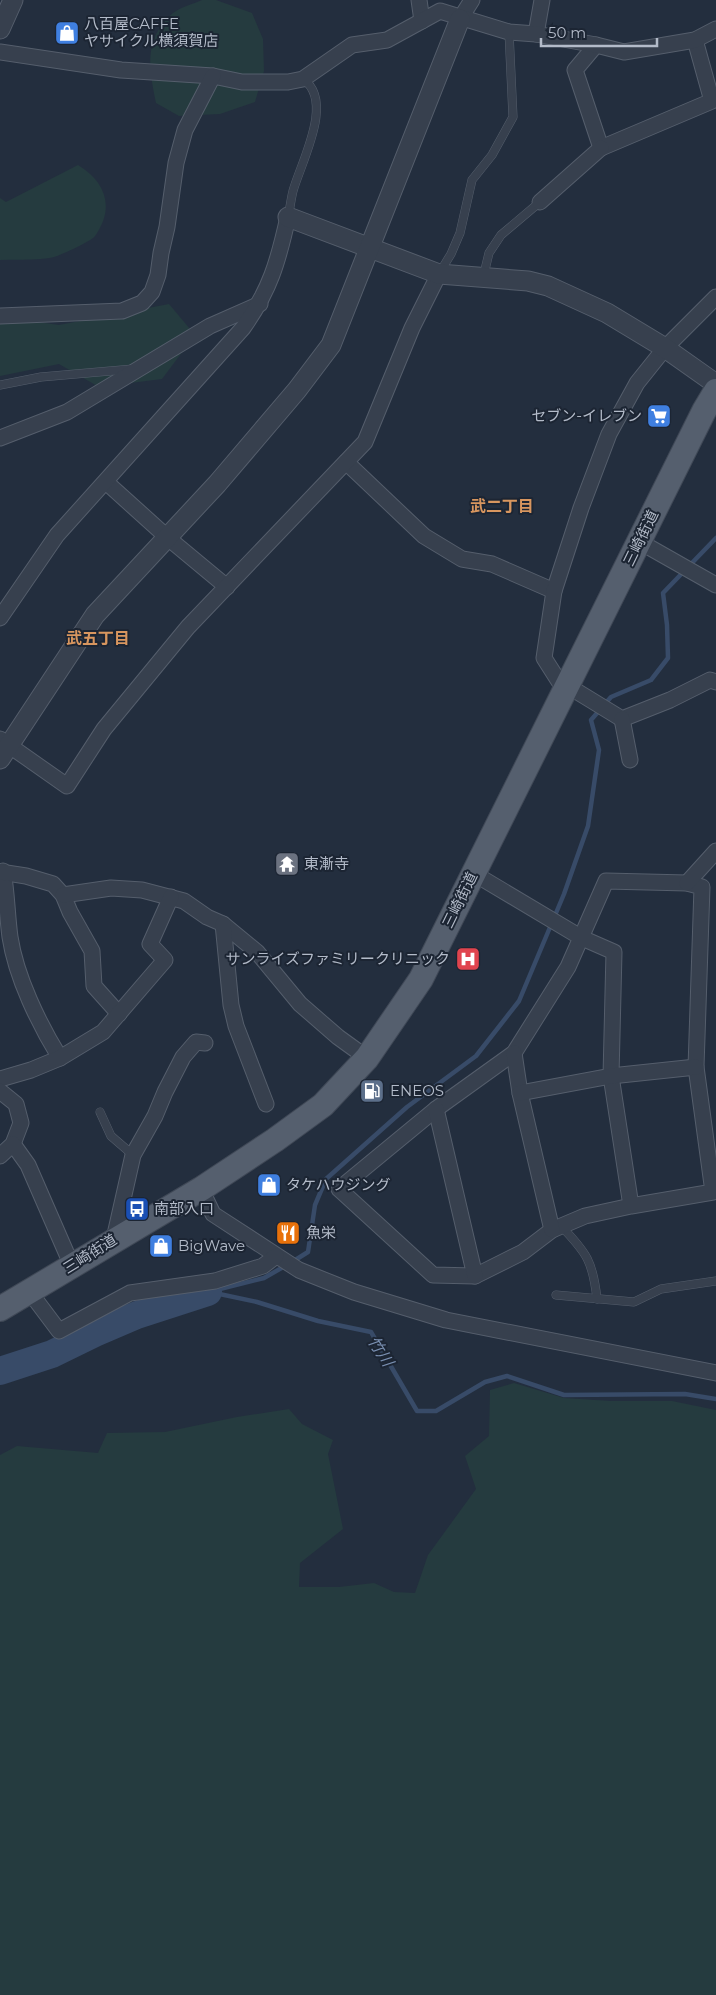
<svg xmlns="http://www.w3.org/2000/svg" width="716" height="1995" viewBox="0 0 716 1995" font-family="Montserrat,'Noto Sans JP',sans-serif">
<style>
.green{fill:#253b3f}
.lines{fill:none;stroke-linecap:round;stroke-linejoin:round}
.stream{stroke:#384b68;stroke-width:4.5}
.river{stroke:#384b68;stroke-width:28}
.service-casing{stroke:#555e6c;stroke-width:9}
.minor-casing{stroke:#555e6c;stroke-width:17}
.tertiary-casing{stroke:#555e6c;stroke-width:21}
.primary-casing{stroke:#404957;stroke-width:26}
.service{stroke:#37404e;stroke-width:8}
.minor{stroke:#37404e;stroke-width:15}
.tertiary{stroke:#37404e;stroke-width:19}
.primary{stroke:#555f6e;stroke-width:24}
.labels{text-anchor:middle;stroke-width:4;stroke-linejoin:round;paint-order:stroke}
.poi-label{font-size:15px;fill:#b3bbc9;stroke:#1c2533;text-anchor:start}
.street-label{font-size:15px;fill:#b3bbc9;stroke:#1c2533}
.neighbourhood-label{font-size:16px;font-weight:bold;fill:#d8965f;stroke:#1c2533}
.water-label{font-size:16px;font-style:italic;fill:#7a90b2;stroke:#1c2533}
</style>
<rect width="100%" height="100%" fill="#232e3e"/>
<g class="green">
<path d="M202,0H216L252,13L263,39L264,71L255,102L220,114L179,116L156,103C149,69 143,39 173,13C181,7 193,4 202,0Z"/>
<path d="M78,165C106,182 115,208 95,236C92,241 61,255 54,257C37,261 17,259 0,260V198L6,202Z"/>
<path d="M169,304L195,335L162,379L99,387L59,364L0,376V319H17L59,325Z"/>
<path d="M514,1383L564,1398L611,1401H672L716,1410V1995H0V1455L17,1446L98,1453L107,1433L165,1432L237,1417L289,1409L302,1424L333,1440L328,1454L343,1529L300,1563L299,1587H339L374,1583L394,1592L415,1593L428,1555L476,1489L465,1456L489,1436L490,1390Z"/>
</g>
<g class="lines">
<g class="stream">
<path d="M292,1262L308,1252L315,1205L326,1179L407,1107L476,1056L519,1001L564,894L588,826L599,750L591,720L611,697L651,680L668,658L667,625L663,593L716,538"/>
<path d="M208,1292L264,1278L285,1266"/>
<path d="M210,1292L257,1302L318,1321L371,1332L417,1411H436L485,1382L507,1376L564,1395L685,1394L716,1399"/>
</g>
<path class="river" d="M0,1371L52,1354L95,1333L137,1315L208,1292"/>
<defs>
<g id="service">
<path d="M288,217C290,208 291,199 293,191C301,162 335,101 303,79"/>
<path d="M440,272L451,254L460,233L472,180L492,155L513,117L509,32"/>
<path d="M483,278L489,253L501,235L540,202"/>
<path d="M0,385L41,377L133,369"/>
<path d="M100,1112L111,1136L133,1155"/>
<path d="M561,1226C587,1253 593,1262 597,1299"/>
<path d="M556,1295L634,1302L661,1289L716,1281"/>
</g>
<g id="minor">
<path d="M419,0L422,21"/>
<path d="M460,19L472,0"/>
<path d="M536,34L542,0"/>
<path d="M596,45L575,70L601,148L712,101L695,40"/>
<path d="M0,52L121,70L213,76L242,82H288L303,79L352,45L387,40L440,11L509,32L536,34L596,45L624,52L695,40L716,29"/>
<path d="M540,202L601,148"/>
<path d="M0,316L122,311L142,303L152,292L158,275L161,253L167,227L176,163L185,130L213,76"/>
<path d="M0,438L67,412L210,326L260,304"/>
<path d="M346,462L424,536L462,559L492,564L554,591"/>
<path d="M106,482L168,538L227,587"/>
<path d="M640,542L716,585"/>
<path d="M0,618L57,535L243,328C270,290 278,262 288,217"/>
<path d="M568,686L622,719L670,700L710,680L716,682"/>
<path d="M565,691L544,658L554,591L581,508L609,434L637,383L665,348L716,297"/>
<path d="M622,719L630,760"/>
<path d="M0,739L67,786L104,729L188,627L365,442L412,328L439,274"/>
<path d="M3,871C7,893 7,915 10,937C16,977 39,1024 60,1058"/>
<path d="M0,872L26,876L53,884L63,895L70,912L92,951L94,986L119,1014"/>
<path d="M473,873L582,938L614,952L611,1076L631,1206L713,1192L696,1067L702,887L687,883L606,881L568,967L514,1053L436,1109L339,1189L433,1275L475,1276L523,1252L552,1230L585,1216L631,1206"/>
<path d="M687,883L716,851"/>
<path d="M63,895L111,888L142,890L184,901L207,917L223,924L257,952L300,1004L338,1037L367,1058"/>
<path d="M223,924L231,1005L236,1026L266,1104"/>
<path d="M514,1053L520,1093L552,1230"/>
<path d="M0,1079L31,1070L60,1058L103,1032L165,960L150,944L171,897"/>
<path d="M0,1091L16,1104L21,1123L13,1144L0,1156"/>
<path d="M520,1093L611,1076L696,1067"/>
<path d="M436,1109L475,1276"/>
<path d="M13,1144L28,1165L72,1266"/>
<path d="M201,1189L213,1214L299,1270L354,1292L446,1320L716,1373"/>
<path d="M114,1239L133,1155L155,1116L165,1092L183,1057L196,1042L205,1043"/>
<path d="M29,1291L59,1331L130,1293L215,1281L263,1266L276,1256"/>
</g>
<g id="tertiary">
<path d="M0,29L13,0"/>
<path d="M288,217L439,274L528,281L548,286L607,313L665,348L716,384"/>
<path d="M0,759L95,615L217,484L297,390L331,345L460,19"/>
</g>
<path id="primary" d="M0,1309L201,1189L275,1140L323,1105L367,1058L421,979L704,411L716,391"/>
</defs>
<use href="#service" class="service-casing"/>
<use href="#minor" class="minor-casing"/>
<use href="#tertiary" class="tertiary-casing"/>
<use href="#primary" class="primary-casing"/>
<use href="#service" class="service"/>
<use href="#minor" class="minor"/>
<use href="#tertiary" class="tertiary"/>
<use href="#primary" class="primary"/>
</g>
<defs>
<symbol id="shop-square" viewBox="-11 -11 22 22"><rect x="-9" y="-9" width="18" height="18" rx="4" fill="#3f7fe0" stroke="#1c2533"/><path d="M-5-2.5h2.3a2.7 3.5 0 0 1 5.4 0H5L5.5 6h-11ZM-1.5-2.5h3a1.5 2.3 0 0 0-3 0Z" fill="#fff"/></symbol>
<symbol id="supermarket-square" viewBox="-11 -11 22 22"><rect x="-9" y="-9" width="18" height="18" rx="4" fill="#3f7fe0" stroke="#1c2533"/><path d="M-6-5.5h2.5l.6 2H6L4.5 2H-2.5L-4.4-4H-6ZM-1.5 3.2a1.3 1.3 0 1 0 .1 0ZM3 3.2a1.3 1.3 0 1 0 .1 0Z" fill="#fff"/></symbol>
<symbol id="temple-square" viewBox="-11 -11 22 22"><rect x="-9" y="-9" width="18" height="18" rx="4" fill="#6b7280" stroke="#1c2533"/><path d="M0-6L5-2H3V0L6.5 2.5H4V6H1.5V3h-3V6H-4V2.5H-6.5L-3 0V-2H-5Z" fill="#fff"/></symbol>
<symbol id="hospital-square" viewBox="-11 -11 22 22"><rect x="-9" y="-9" width="18" height="18" rx="4" fill="#e0444e" stroke="#1c2533"/><path d="M-5-5h3v3.5h4V-5h3V5h-3V1.5h-4V5h-3Z" fill="#fff"/></symbol>
<symbol id="fuel-square" viewBox="-11 -11 22 22"><rect x="-9" y="-9" width="18" height="18" rx="4" fill="#5c6f8a" stroke="#1c2533"/><path d="M-5.5-6h7V0h2V4h1.3V-2.5L3-4.5l.8-.8L6-3V5H2.5V1h-1V6h-7ZM-4.2-4.7v3.2H.2V-4.7Z" fill="#fff"/></symbol>
<symbol id="bus-square" viewBox="-11 -11 22 22"><rect x="-9" y="-9" width="18" height="18" rx="4" fill="#1a4fb4" stroke="#1c2533"/><path d="M-5-6H5V4H4V6H2V4H-2V6H-4V4H-5ZM-3.5-4V0h7V-4ZM-3.5 1.2v1.5H-2V1.2ZM2 1.2v1.5H3.5V1.2Z" fill="#fff"/></symbol>
<symbol id="restaurant-square" viewBox="-11 -11 22 22"><rect x="-9" y="-9" width="18" height="18" rx="4" fill="#e8710a" stroke="#1c2533"/><path d="M-5-6h1v4h1v-4h1v4h1v-4h1v5L-1.5 .5V6h-2V.5L-5-1ZM5-6V6H3V1.5H1.5Q1.5-4 5-6Z" fill="#fff"/></symbol>
</defs>
<g fill-rule="evenodd">
<use href="#shop-square" x="53" y="19" width="28" height="28"/>
<use href="#supermarket-square" x="645" y="402" width="28" height="28"/>
<use href="#temple-square" x="273" y="850" width="28" height="28"/>
<use href="#hospital-square" x="454" y="945" width="28" height="28"/>
<use href="#fuel-square" x="358" y="1077" width="28" height="28"/>
<use href="#shop-square" x="255" y="1171" width="28" height="28"/>
<use href="#bus-square" x="123" y="1195" width="28" height="28"/>
<use href="#restaurant-square" x="274" y="1219" width="28" height="28"/>
<use href="#shop-square" x="147" y="1232" width="28" height="28"/>
</g>
<g class="labels">
<g class="poi-label">
<text x="84" y="29">八百屋CAFFE<tspan x="84" dy="17">ヤサイクル横須賀店</tspan></text>
<text x="642" y="421" text-anchor="end">セブン-イレブン</text>
<text x="304" y="869">東漸寺</text>
<text x="450" y="964" text-anchor="end">サンライズファミリークリニック</text>
<text x="390" y="1096">ENEOS</text>
<text x="286" y="1190">タケハウジング</text>
<text x="154" y="1214">南部入口</text>
<text x="306" y="1238">魚栄</text>
<text x="178" y="1251">BigWave</text>
</g>
<g class="street-label">
<text transform="translate(641 538) rotate(-64)" y="5">三崎街道</text>
<text transform="translate(460 900) rotate(-64)" y="5">三崎街道</text>
<text transform="translate(90 1254) rotate(-32)" y="5">三崎街道</text>
</g>
<g class="neighbourhood-label">
<text x="502" y="512">武二丁目</text>
<text x="98" y="644">武五丁目</text>
</g>
<g class="water-label">
<text transform="translate(381 1351) rotate(57)" y="6">竹川</text>
</g>
</g>
<path d="M541 38v8h116v-8" fill="none" stroke="#b3bbc9" stroke-width="2.5"/>
<text x="548" y="38" font-size="15" fill="#b3bbc9" stroke="#1c2533" stroke-width="4" paint-order="stroke">50 m</text>
</svg>
